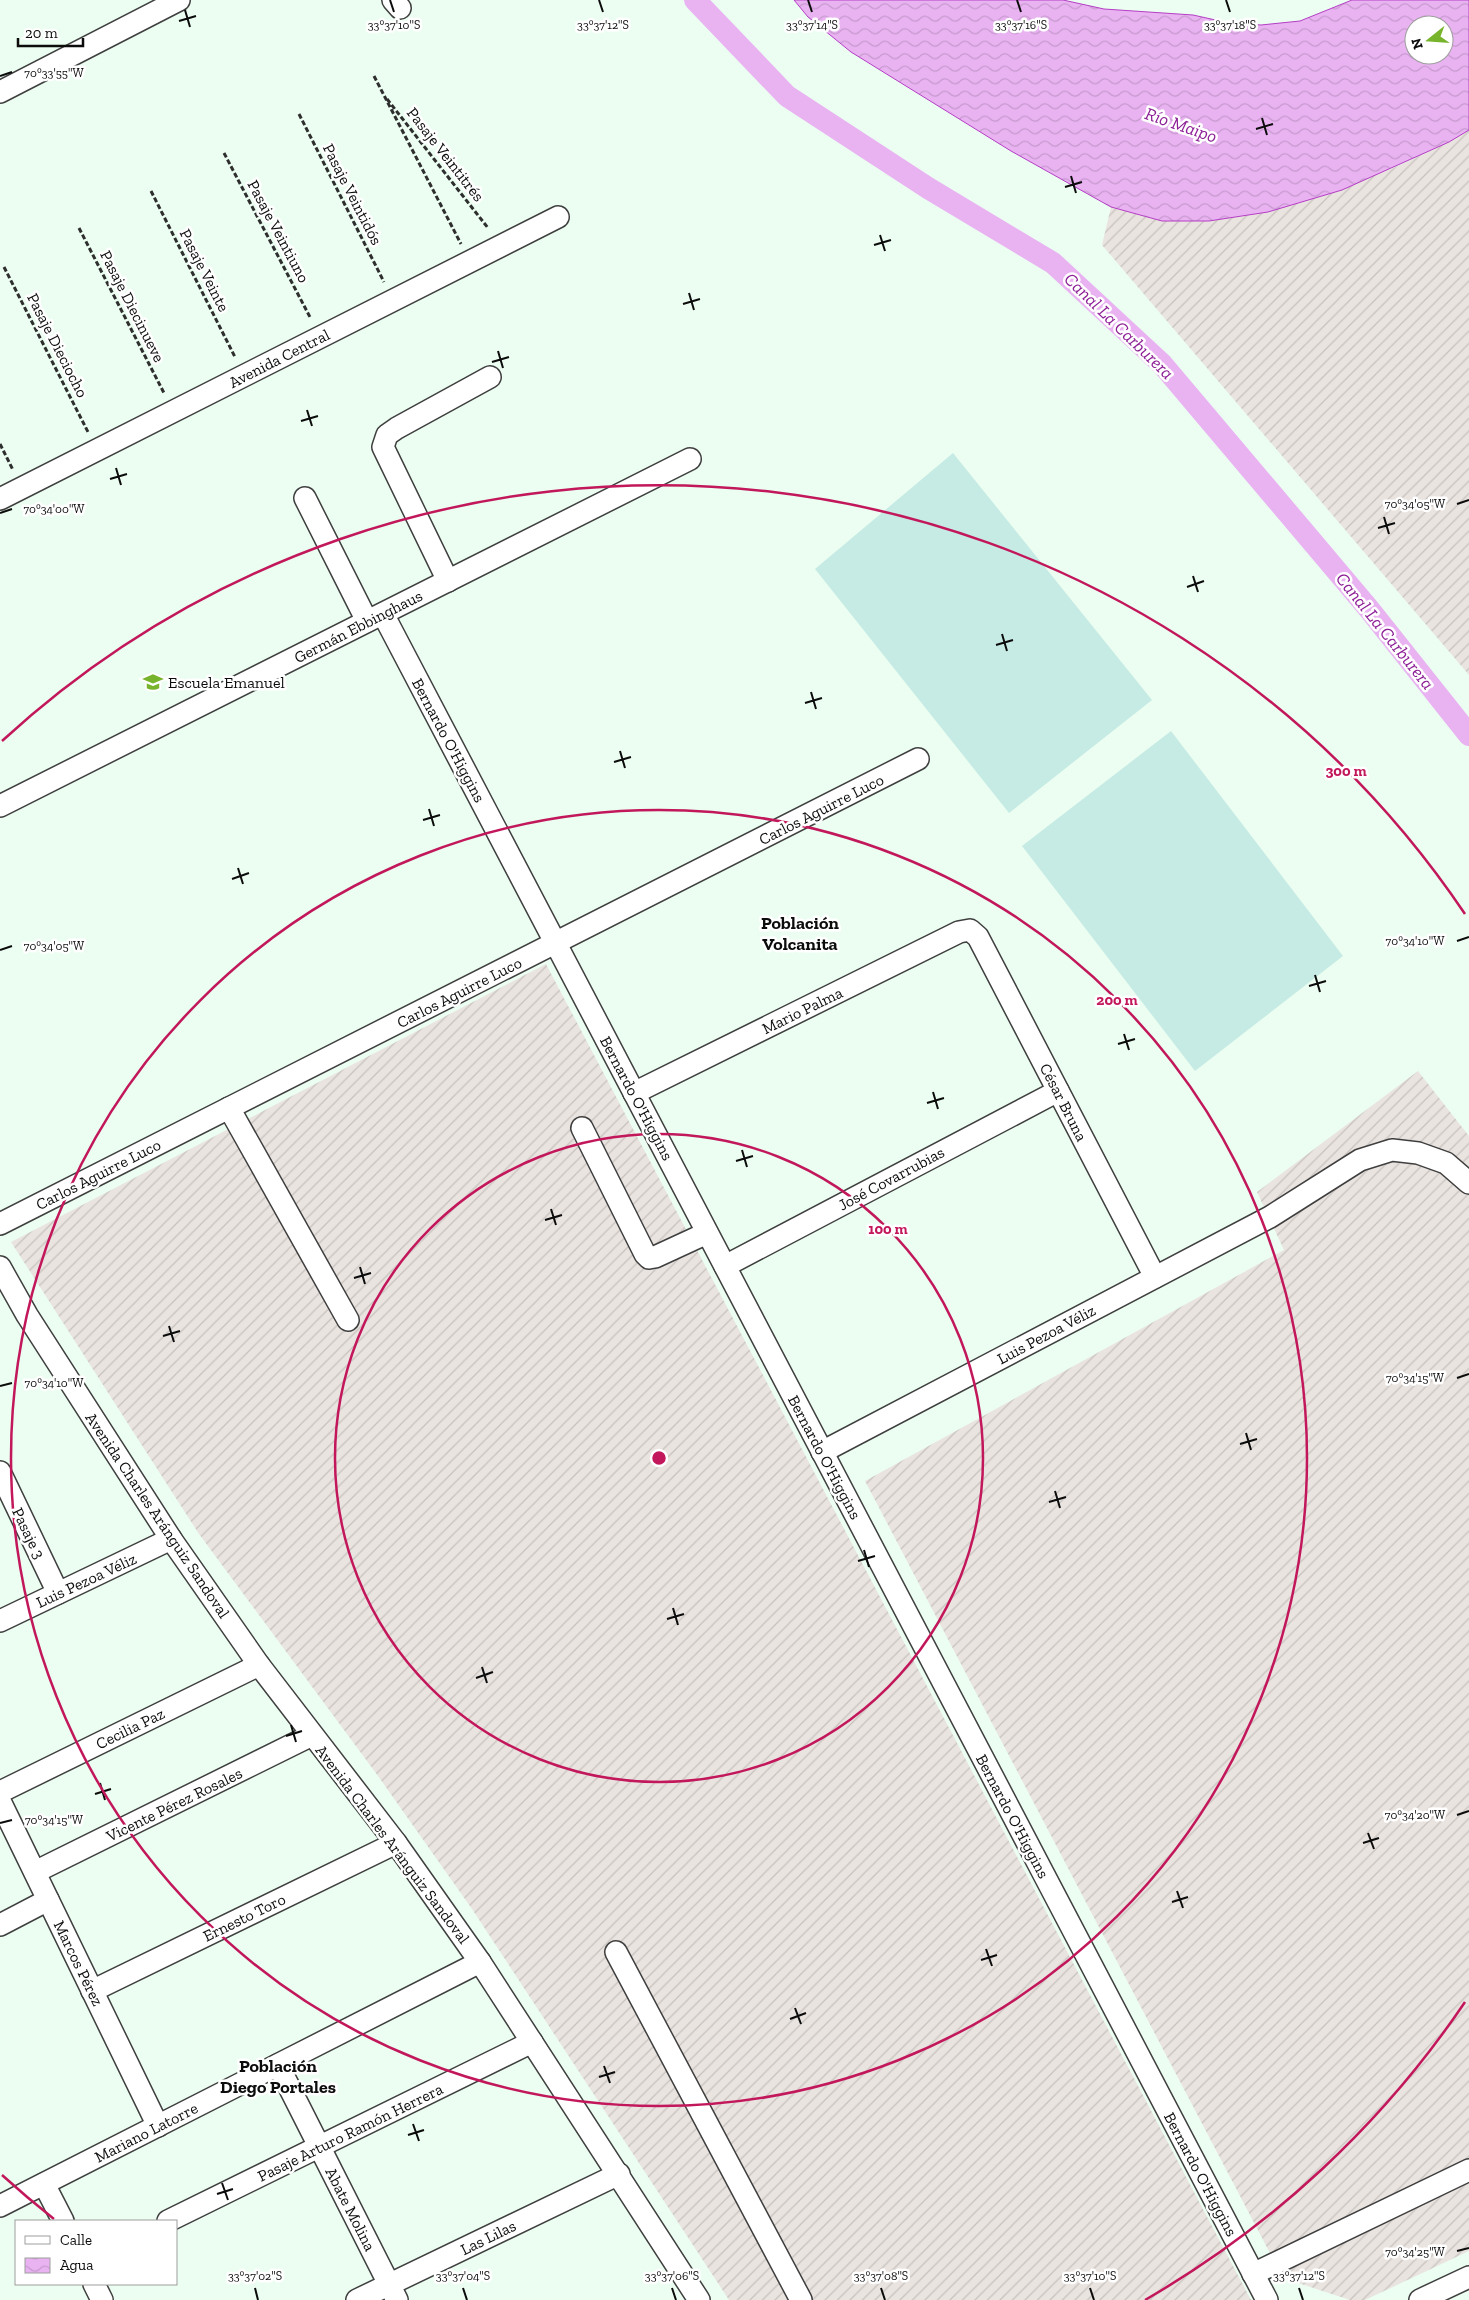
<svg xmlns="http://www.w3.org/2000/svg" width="1469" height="2300" viewBox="0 0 1469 2300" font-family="'Zilla Slab',serif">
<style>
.industrial{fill:url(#industrial-furrows)}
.pitch{fill:#c6ebe4}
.water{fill:url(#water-waves);stroke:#b53ec5;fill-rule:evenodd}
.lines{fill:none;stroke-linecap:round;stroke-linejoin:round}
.canal{stroke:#e9b3f2;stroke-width:22}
.minor-casing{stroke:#3f3f3f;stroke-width:24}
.path{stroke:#2e2e2e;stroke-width:3;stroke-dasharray:5 2.5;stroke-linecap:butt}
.minor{stroke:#fff;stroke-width:21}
.ticks{fill:none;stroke:#0c0c0c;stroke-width:2}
.ring{fill:none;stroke:#c2185b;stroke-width:2.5}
.labels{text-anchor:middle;stroke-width:5;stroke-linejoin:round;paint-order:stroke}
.street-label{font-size:16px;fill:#0c0c0c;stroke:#fff}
.poi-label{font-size:16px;fill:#0c0c0c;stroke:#fff;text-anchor:start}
.water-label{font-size:18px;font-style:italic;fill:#8c1d95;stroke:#fff}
.neighbourhood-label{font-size:18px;font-weight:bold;fill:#0c0c0c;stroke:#fff}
.ticks-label{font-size:12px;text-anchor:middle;fill:#0c0c0c;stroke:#fff;stroke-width:5;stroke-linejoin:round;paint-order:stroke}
.centre{fill:#c2185b;stroke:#fff;stroke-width:2.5}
.ring-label{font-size:15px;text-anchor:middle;font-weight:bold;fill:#c2185b;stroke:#fff;stroke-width:5;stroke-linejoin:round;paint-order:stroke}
</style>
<defs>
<pattern id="industrial-furrows" width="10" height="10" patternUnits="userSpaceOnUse" patternTransform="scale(1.25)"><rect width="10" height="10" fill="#eae4e0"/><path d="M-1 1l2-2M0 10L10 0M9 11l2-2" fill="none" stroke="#c8c2bf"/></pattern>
<pattern id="water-waves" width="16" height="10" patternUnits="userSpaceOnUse" patternTransform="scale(1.25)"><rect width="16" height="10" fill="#e9b3f2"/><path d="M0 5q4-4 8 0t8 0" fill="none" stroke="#c799ce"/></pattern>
</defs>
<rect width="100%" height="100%" fill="#ebfef1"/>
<g class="industrial">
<path d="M1469,130V675L1102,245L1111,207L1163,221H1209L1268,212L1393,168L1449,142Z"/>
<path d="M546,964L1251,2300H729L472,1909L378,1776L199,1534L11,1242Z"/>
<path d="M1418,1071L1469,1136V2251L1365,2300H1350L1283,2278L865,1481L1284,1250L1257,1192Z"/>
</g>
<g class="pitch">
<path d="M953,453L1152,700L1009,813L815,569Z"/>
<path d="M1171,731L1343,956L1195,1071L1022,846Z"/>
</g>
<path class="water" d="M794,0H1063L1104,9L1193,15L1229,23L1261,25L1300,21L1352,0H1469V130L1449,142L1342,190L1268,212L1209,221H1162L1111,207L1011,151L851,52L808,17ZM1414,25H1444V55H1414Z"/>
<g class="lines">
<path class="canal" d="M695,0L787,96L928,188L1053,263L1162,364L1369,609L1469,735"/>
<defs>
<g id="minor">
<path d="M393,0L400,8"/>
<path d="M0,92L179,0"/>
<path d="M305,498L367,621"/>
<path d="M0,499L558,217"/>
<path d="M448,581L383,447L387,435L397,428L490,377"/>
<path d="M383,614L1267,2300"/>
<path d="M0,806L690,459"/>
<path d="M634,1093L959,932L970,930L978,937L1155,1277"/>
<path d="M229,1108L348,1320"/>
<path d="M582,1128L645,1254L649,1258L655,1257L707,1233"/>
<path d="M0,1224L918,759"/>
<path d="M725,1266L1058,1091"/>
<path d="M0,1267L27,1315L171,1539L259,1665L396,1843L480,1962L699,2300"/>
<path d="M822,1452L1270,1217L1360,1160L1392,1150L1418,1153L1446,1163L1469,1183"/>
<path d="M0,1472L58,1593"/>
<path d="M0,1621L171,1539"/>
<path d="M0,1792L259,1665"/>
<path d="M0,1801L158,2126"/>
<path d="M35,1872L312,1735"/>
<path d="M0,1925L48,1900"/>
<path d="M616,1952L801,2300"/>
<path d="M92,1991L396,1843"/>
<path d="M278,2065L397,2300"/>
<path d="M44,2184L63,2221"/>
<path d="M0,2206L480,1962"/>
<path d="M168,2221L532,2042"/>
<path d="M1253,2274L1469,2170"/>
<path d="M94,2284L102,2300"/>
<path d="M357,2300L619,2174"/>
<path d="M1420,2300L1469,2277"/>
</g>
</defs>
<use href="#minor" class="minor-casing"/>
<g class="path">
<path d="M374,76L461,244"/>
<path d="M387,99L488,228"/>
<path d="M299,114L384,282"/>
<path d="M224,153L311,319"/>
<path d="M151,191L235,357"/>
<path d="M79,228L164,393"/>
<path d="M4,267L88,432"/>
<path d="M0,444L13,470"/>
</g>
<use href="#minor" class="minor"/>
</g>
<path class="ticks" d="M390,0L394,12M599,0L603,12M808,0L812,12M1017,0L1021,12M1226,0L1230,12M185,10L190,27M179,21L196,16M0,76L12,72M1262,118L1267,135M1256,129L1273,124M1071,176L1076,193M1065,187L1082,182M880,235L885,251M874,245L891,240M689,293L694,310M683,304L700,299M498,351L503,368M492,362L509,357M307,410L312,426M301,421L318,416M116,468L121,485M110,479L127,474M1457,504L1469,500M0,513L12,509M1384,517L1389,534M1378,528L1395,523M1193,576L1198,592M1187,587L1204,581M1002,634L1007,651M996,645L1013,640M811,692L816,709M805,703L822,698M620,751L625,768M614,762L631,757M429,809L434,826M423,820L440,815M238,868L243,884M232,879L249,873M1457,941L1469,937M0,950L12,946M1315,975L1320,992M1309,986L1326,981M1124,1034L1129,1050M1118,1044L1135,1039M933,1092L938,1109M927,1103L944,1098M742,1150L747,1167M736,1161L753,1156M551,1209L556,1225M545,1220L562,1215M360,1267L365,1284M354,1278L371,1273M169,1326L174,1342M163,1336L180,1331M1457,1378L1469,1374M0,1386L12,1383M1246,1433L1251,1450M1240,1444L1257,1439M1055,1491L1060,1508M1049,1502L1066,1497M864,1550L869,1567M858,1561L875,1556M673,1608L678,1625M667,1619L684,1614M482,1667L487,1683M476,1678L493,1672M291,1725L296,1742M286,1736L302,1731M100,1783L105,1800M95,1794L111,1789M1457,1815L1469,1811M0,1823L12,1820M1368,1833L1374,1849M1363,1843L1379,1838M1177,1891L1183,1908M1172,1902L1188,1897M986,1949L992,1966M981,1960L997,1955M795,2008L801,2024M790,2019L806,2013M604,2066L610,2083M599,2077L615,2072M413,2124L419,2141M408,2135L424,2130M222,2183L228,2200M217,2194L233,2189M1457,2251L1469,2248M255,2288L258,2300M463,2288L467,2300M672,2288L676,2300M881,2288L885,2300M1090,2288L1094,2300M1299,2288L1303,2300"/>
<g class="ring">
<circle cx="659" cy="1458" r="324"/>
<circle cx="659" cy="1458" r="648"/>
<path d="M1465 2002A972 972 0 0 1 1145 2300M54 2219A972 972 0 0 1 2 2175M2 741A972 972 0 0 1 1465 914"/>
</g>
<defs>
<symbol id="school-bare" viewBox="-9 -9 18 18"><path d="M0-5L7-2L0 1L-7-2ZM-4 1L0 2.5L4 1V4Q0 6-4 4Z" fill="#78b32c" stroke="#fff" stroke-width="2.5" paint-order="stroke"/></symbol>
</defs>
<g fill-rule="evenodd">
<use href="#school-bare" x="139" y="668" width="28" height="28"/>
</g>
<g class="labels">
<g class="street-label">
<text transform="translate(446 154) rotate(52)" y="6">Pasaje Veintitrés</text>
<text transform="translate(353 194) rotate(63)" y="6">Pasaje Veintidós</text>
<text transform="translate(279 231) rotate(62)" y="6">Pasaje Veintiuno</text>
<text transform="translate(205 270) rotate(63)" y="6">Pasaje Veinte</text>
<text transform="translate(133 306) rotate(63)" y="6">Pasaje Diecinueve</text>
<text transform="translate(58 345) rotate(63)" y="6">Pasaje Dieciocho</text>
<text transform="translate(279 358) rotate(-27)" y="6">Avenida Central</text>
<text transform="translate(358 626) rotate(-27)" y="6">Germán Ebbinghaus</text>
<text transform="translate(449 740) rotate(62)" y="6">Bernardo O'Higgins</text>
<text transform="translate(821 809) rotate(-27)" y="6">Carlos Aguirre Luco</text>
<text transform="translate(459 992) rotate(-27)" y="6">Carlos Aguirre Luco</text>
<text transform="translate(802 1010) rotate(-26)" y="6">Mario Palma</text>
<text transform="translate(637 1098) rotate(62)" y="6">Bernardo O'Higgins</text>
<text transform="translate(1064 1102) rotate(63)" y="6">César Bruna</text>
<text transform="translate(98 1174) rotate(-27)" y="6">Carlos Aguirre Luco</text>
<text transform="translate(891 1178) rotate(-28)" y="6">José Covarrubias</text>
<text transform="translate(1046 1334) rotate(-28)" y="6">Luis Pezoa Véliz</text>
<text transform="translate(825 1457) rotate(62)" y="6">Bernardo O'Higgins</text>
<text transform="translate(158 1515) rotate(56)" y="6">Avenida Charles Aránguiz Sandoval</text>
<text transform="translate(29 1533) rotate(64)" y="6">Pasaje 3</text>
<text transform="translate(86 1580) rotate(-25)" y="6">Luis Pezoa Véliz</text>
<text transform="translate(130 1728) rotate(-26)" y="6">Cecilia Paz</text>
<text transform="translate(174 1804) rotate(-26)" y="6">Vicente Pérez Rosales</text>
<text transform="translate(1013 1816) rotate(62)" y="6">Bernardo O'Higgins</text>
<text transform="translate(393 1844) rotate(53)" y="6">Avenida Charles Aránguiz Sandoval</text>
<text transform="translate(244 1917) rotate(-26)" y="6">Ernesto Toro</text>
<text transform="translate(79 1963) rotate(64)" y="6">Marcos Pérez</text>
<text transform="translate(146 2132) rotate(-27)" y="6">Mariano Latorre</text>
<text transform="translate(350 2132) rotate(-26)" y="6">Pasaje Arturo Ramón Herrera</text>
<text transform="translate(1201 2174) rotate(62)" y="6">Bernardo O'Higgins</text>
<text transform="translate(351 2209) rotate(63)" y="6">Abate Molina</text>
<text transform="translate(488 2237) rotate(-26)" y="6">Las Lilas</text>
</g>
<g class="poi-label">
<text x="168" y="688">Escuela Emanuel</text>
</g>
<g class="water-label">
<text transform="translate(1181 125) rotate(19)" y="6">Río Maipo</text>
<text transform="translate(1119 326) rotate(44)" y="6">Canal La Carburera</text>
<text transform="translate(1385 631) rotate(51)" y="6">Canal La Carburera</text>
</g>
<g class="neighbourhood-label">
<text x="800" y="929">Población<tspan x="800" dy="21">Volcanita</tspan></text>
<text x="278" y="2072">Población<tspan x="278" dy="21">Diego Portales</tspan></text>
</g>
</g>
<g class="ticks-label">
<text x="394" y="29">33°37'10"S</text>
<text x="603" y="29">33°37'12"S</text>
<text x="812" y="29">33°37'14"S</text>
<text x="1021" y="29">33°37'16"S</text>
<text x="1230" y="29">33°37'18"S</text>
<text x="54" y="77">70°33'55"W</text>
<text x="1415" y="508">70°34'05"W</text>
<text x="54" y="513">70°34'00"W</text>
<text x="1415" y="945">70°34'10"W</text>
<text x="54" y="950">70°34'05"W</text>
<text x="1415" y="1382">70°34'15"W</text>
<text x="54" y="1387">70°34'10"W</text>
<text x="1415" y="1819">70°34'20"W</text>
<text x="54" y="1824">70°34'15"W</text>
<text x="1415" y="2256">70°34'25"W</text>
<text x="255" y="2280">33°37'02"S</text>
<text x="463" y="2280">33°37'04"S</text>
<text x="672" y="2280">33°37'06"S</text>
<text x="881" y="2280">33°37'08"S</text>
<text x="1090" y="2280">33°37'10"S</text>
<text x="1299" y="2280">33°37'12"S</text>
</g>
<circle cx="659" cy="1458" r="8" class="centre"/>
<g class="ring-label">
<text x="1346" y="776">300 m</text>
<text x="1117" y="1005">200 m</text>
<text x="888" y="1234">100 m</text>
</g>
<rect x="15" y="2220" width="162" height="65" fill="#ffffff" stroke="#9e9e9e"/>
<rect x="25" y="2236" width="25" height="8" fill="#ffffff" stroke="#9e9e9e"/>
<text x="60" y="2245" font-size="15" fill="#0c0c0c">Calle</text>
<rect x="25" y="2258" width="25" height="15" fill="url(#water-waves)" stroke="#9e9e9e"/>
<text x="60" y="2270" font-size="15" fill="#0c0c0c">Agua</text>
<g transform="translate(1429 40) rotate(253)"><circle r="24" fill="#ffffff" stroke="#9e9e9e"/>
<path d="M0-4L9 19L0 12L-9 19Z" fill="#78b32c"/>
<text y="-8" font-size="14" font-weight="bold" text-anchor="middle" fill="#0c0c0c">N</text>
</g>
<path d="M18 38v8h65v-8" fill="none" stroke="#0c0c0c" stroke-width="2.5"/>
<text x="25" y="38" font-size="15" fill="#0c0c0c" stroke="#ffffff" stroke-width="4" paint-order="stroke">20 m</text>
</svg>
